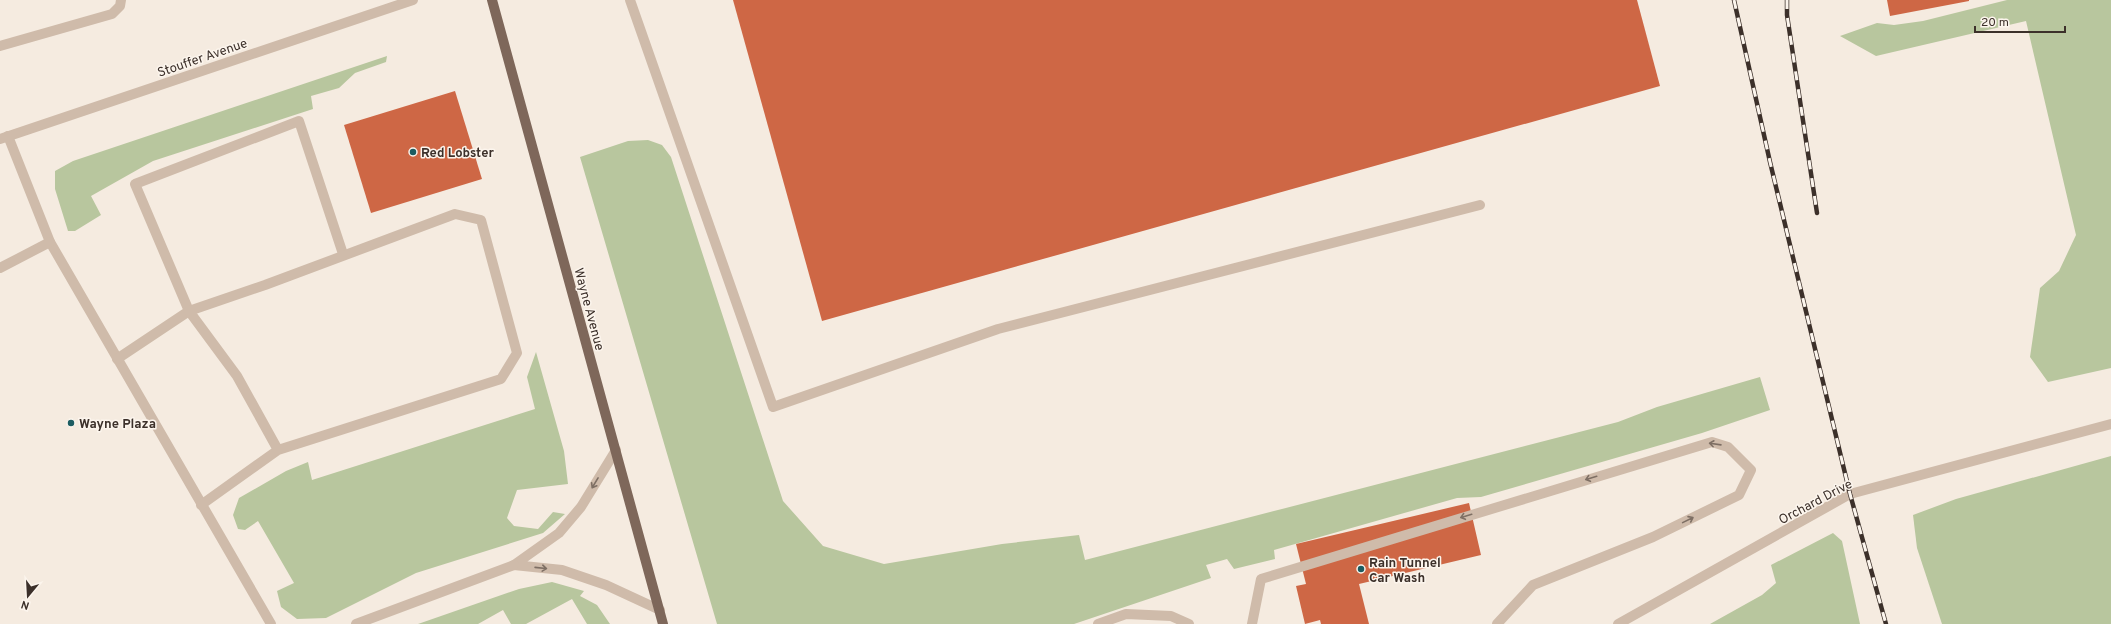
<svg xmlns="http://www.w3.org/2000/svg" width="2111" height="624" viewBox="0 0 2111 624" font-family="Overpass,sans-serif">
<style>
.green{fill:#b8c69e}
.building{fill:#ce6745}
.lines{fill:none;stroke-linecap:round;stroke-linejoin:round}
.minor{stroke:#cfbbaa;stroke-width:10}
.major{stroke:#7e675a;stroke-width:10}
.rail-casing{stroke:#3c302a;stroke-width:4.5}
.rail{stroke:#fcf5ed;stroke-width:3;stroke-dasharray:9;stroke-linecap:butt}
.oneway{stroke:#7e6f64}
.poi-dot{fill:#1c5c61;stroke:#fcf5ed;stroke-width:1.5}
.labels{text-anchor:middle;stroke-width:3;stroke-linejoin:round;paint-order:stroke}
.street-label{font-size:13px;fill:#3c302a;stroke:#fcf5ed}
.poi-label{font-size:13px;font-weight:bold;fill:#3c302a;stroke:#fcf5ed;text-anchor:start}
</style>
<rect width="100%" height="100%" fill="#f5ebe0"/>
<g class="green">
<path d="M2007,0H2111V368L2048,382L2030,357L2040,288L2059,271L2076,235L2026,21L1876,56L1840,36L1877,23L1894,25L1923,21Z"/>
<path d="M387,56L386,62L355,73L339,88L311,96L313,109L153,161L91,196L101,215L75,231H68L55,189V171L73,161Z"/>
<path d="M648,140L662,145L671,157L783,501L823,546L884,564L1002,544L1079,535L1085,560L1618,422L1657,407L1760,377L1770,410L1702,433L1481,497L1457,498L1274,550L1275,559L1234,569L1227,559L1206,565L1211,578L1074,624H717L580,157L628,141Z"/>
<path d="M536,352L564,451L568,484L517,490L507,518L514,526L538,529L553,512L565,514L543,533L416,573L326,618L297,619L281,607L277,591L294,583L258,521L245,530L238,529L233,515L239,498L286,471L308,462L312,480L535,409L527,377Z"/>
<path d="M2111,456V624H1942L1917,548L1913,515L1956,499Z"/>
<path d="M1833,533L1842,541L1860,624H1710L1762,595L1776,583L1771,565Z"/>
<path d="M552,582L584,591L580,596L597,605L610,624H587L572,599L526,624H511L503,610L478,624H418L519,589Z"/>
</g>
<g class="building">
<path d="M733,0H1637L1660,86L822,321Z"/>
<path d="M1887,0H1969V1L1890,16Z"/>
<path d="M455,91L482,179L371,213L344,125Z"/>
<path d="M1469,503L1481,555L1359,584L1369,624H1321L1320,620L1305,624L1296,586L1306,584L1296,544Z"/>
</g>
<g class="lines">
<g class="minor">
<path d="M630,0L773,407L998,329L1480,205"/>
<path d="M0,46L112,14L120,6L121,0"/>
<path d="M8,136L50,242L271,624"/>
<path d="M0,139L413,0"/>
<path d="M0,268L50,242"/>
<path d="M117,359L189,311L135,184L299,121L343,254"/>
<path d="M616,450L581,507L559,533L514,565L562,570L606,585L660,610"/>
<path d="M201,505L278,450L501,379L517,353L481,220L455,214L265,285L189,311L237,376L278,450"/>
<path d="M356,624L514,565"/>
<path d="M1098,624L1126,614L1171,616L1189,624"/>
<path d="M1252,624L1261,579L1712,442L1728,447L1751,470L1739,495L1653,537L1533,585L1497,624"/>
<path d="M1618,624L1850,494L2111,424"/>
</g>
<path class="major" d="M492,0L663,624"/>
<defs>
<g id="rail">
<path d="M1734,0L1770,162L1850,494L1886,624"/>
<path d="M1787,0V15L1817,213"/>
</g>
</defs>
<use href="#rail" class="rail-casing"/>
<use href="#rail" class="rail"/>
</g>
<defs><path id="oneway-shaft" d="M-6 0H5M1.5-3L5.5 0L1.5 3" fill="none" stroke-width="1.6" stroke-linecap="round" stroke-linejoin="round"/></defs>
<g class="oneway">
<use href="#oneway-shaft" transform="translate(1715 444) rotate(-172)"/>
<use href="#oneway-shaft" transform="translate(1591 478) rotate(163)"/>
<use href="#oneway-shaft" transform="translate(595 483) rotate(121)"/>
<use href="#oneway-shaft" transform="translate(1466 516) rotate(163)"/>
<use href="#oneway-shaft" transform="translate(1688 520) rotate(-26)"/>
<use href="#oneway-shaft" transform="translate(541 568) rotate(6)"/>
</g>
<g class="poi-dot">
<circle cx="413" cy="152" r="4"/>
<circle cx="71" cy="423" r="4"/>
<circle cx="1361" cy="569" r="4"/>
</g>
<g class="labels">
<g class="street-label">
<text transform="translate(202 57) rotate(-19)" y="5">Stouffer Avenue</text>
<text transform="translate(590 309) rotate(75)" y="5">Wayne Avenue</text>
<text transform="translate(1815 501) rotate(-28)" y="5">Orchard Drive</text>
</g>
<g class="poi-label">
<text x="421" y="157">Red Lobster</text>
<text x="79" y="428">Wayne Plaza</text>
<text x="1369" y="567">Rain Tunnel<tspan x="1369" dy="15">Car Wash</tspan></text>
</g>
</g>
<g transform="translate(28 596) rotate(198)" stroke="#fcf5ed" stroke-width="3" paint-order="stroke">
<path d="M0-3L7 15L0 10L-7 15Z" fill="#3c302a"/>
<text y="-6" font-size="11" font-weight="bold" text-anchor="middle" fill="#3c302a">N</text>
</g>
<path d="M1975 26v6h90v-6" fill="none" stroke="#3c302a" stroke-width="2"/>
<text x="1981" y="26" font-size="12" fill="#3c302a" stroke="#fcf5ed" stroke-width="3" paint-order="stroke">20 m</text>
</svg>
